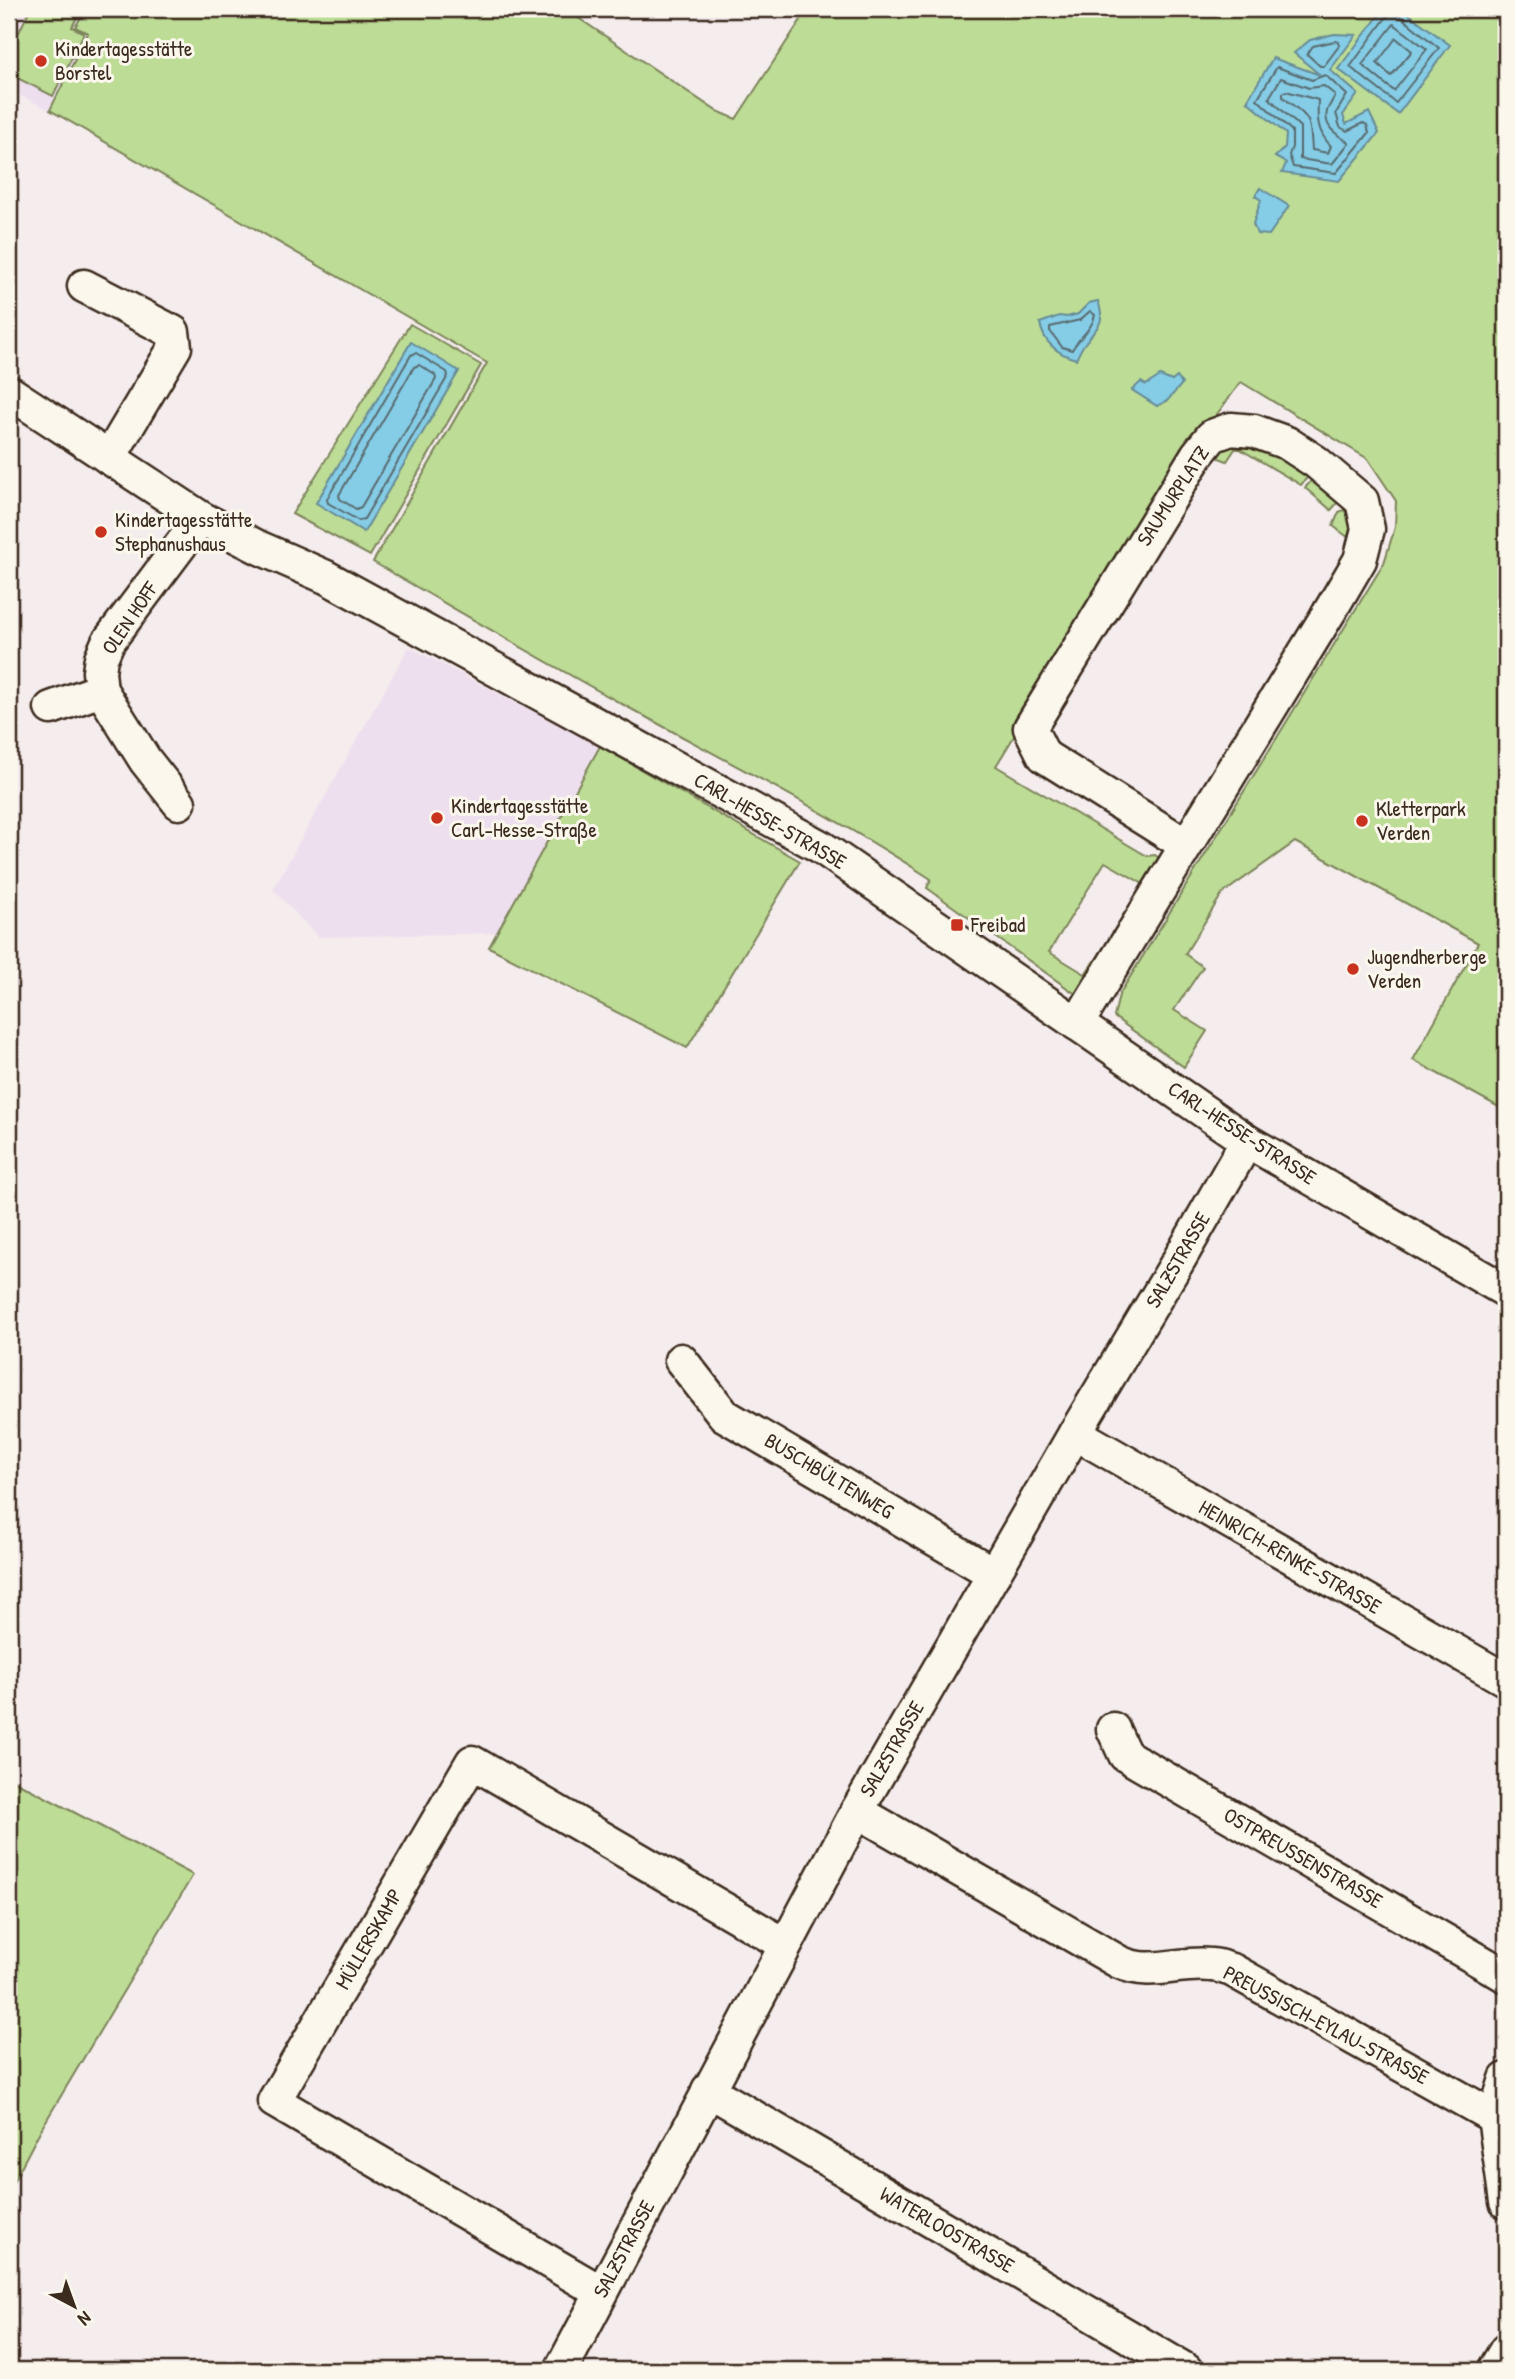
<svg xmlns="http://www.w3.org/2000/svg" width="1515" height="2379" viewBox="0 0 1515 2379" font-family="'Patrick Hand',sans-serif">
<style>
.built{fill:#eedfee}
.green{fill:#bddc95;stroke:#7c835a;stroke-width:2}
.water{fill:#85cce6;stroke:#678b96;stroke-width:2}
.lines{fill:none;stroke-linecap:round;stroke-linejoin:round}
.shore{stroke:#596b6e;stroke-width:2}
.minor-casing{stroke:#3b2a1e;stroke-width:37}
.minor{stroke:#fbf7ec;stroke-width:32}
.poi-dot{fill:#c8321e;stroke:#fbf7ec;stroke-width:2.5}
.labels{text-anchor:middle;stroke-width:6;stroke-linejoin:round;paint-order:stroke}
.poi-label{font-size:21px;fill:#3b2a1e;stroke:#fbf7ec;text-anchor:start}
.street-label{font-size:21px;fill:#3b2a1e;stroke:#fbf7ec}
</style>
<rect width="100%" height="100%" fill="#f5eced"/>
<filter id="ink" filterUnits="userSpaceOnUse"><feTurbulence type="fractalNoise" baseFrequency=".0143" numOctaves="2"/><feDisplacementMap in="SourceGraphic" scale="14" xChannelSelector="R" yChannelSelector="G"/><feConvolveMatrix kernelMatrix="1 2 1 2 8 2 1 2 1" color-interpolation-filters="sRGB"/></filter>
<g filter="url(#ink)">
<g class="built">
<path d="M9,9H86L76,27L88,33L50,110L9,90Z"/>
<path d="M409,647L600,746L497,933L318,937L273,889Z"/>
</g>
<g class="green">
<path d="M30,9H81L72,27L84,33L53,96L9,74V53Z"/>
<path d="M86,9H565L715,110L736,119L808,9H1506V1111L1413,1060L1478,943L1295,842L1222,894L1185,954L1203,967L1174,1010L1207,1031L1184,1067L1114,1017L1119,995L1384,563L1395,527L1396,501L1368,459L1241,382L1182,461L996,766L1147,856L1155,855L1163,861L1145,885L1105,862L1049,952L1085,974L1094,961L1098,960L1077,995L927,888L931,879C831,814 726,761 622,704C538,658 455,609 373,562L487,363L50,110L88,33L75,27Z"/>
<path d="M410,324L481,365L370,556L292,514Z"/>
<path d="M1226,439L1260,446L1311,473L1301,485L1240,449H1235L1227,461L1219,458L1215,453Z"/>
<path d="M1315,476L1340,500L1331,510L1305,488Z"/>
<path d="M1344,510L1358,531L1356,537L1349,538L1333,526L1339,512Z"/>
<path d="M600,746L800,861L687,1048L489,947Z"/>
<path d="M9,1778L193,1875L40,2131L9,2190Z"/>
</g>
<g class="water">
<path d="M1384,9H1402L1450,45L1398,114L1338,69Z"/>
<path d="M1334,34L1356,35L1330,70L1358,94L1343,115L1346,124L1369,112L1379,133L1339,181L1282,173L1286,163L1275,157L1285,147L1286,134L1247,101L1273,58L1320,75L1294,53L1310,40Z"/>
<path d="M1260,188L1289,206L1269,235L1257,234L1253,224L1261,200L1255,196Z"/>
<path d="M1098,301C1106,324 1098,326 1085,343C1081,348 1079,354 1076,359C1057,354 1043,342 1040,323L1059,316L1067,317L1078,314L1089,303Z"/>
<path d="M411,342L459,371L364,532L316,503Z"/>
<path d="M1160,376L1172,381L1177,377L1182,384L1167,401L1157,406L1132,390L1141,382L1146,385Z"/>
</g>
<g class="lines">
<g class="shore">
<path d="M1389,9L1388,15L1350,67L1396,103L1439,48L1401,17L1399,9"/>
<path d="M1394,24L1427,49L1394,91L1362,65Z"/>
<path d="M1396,38L1412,51L1391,76L1377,63Z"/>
<path d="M1335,41L1339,42V46L1324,66H1320L1307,54L1313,46Z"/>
<path d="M1277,67L1312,80L1325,75L1347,95L1336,113L1340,127L1347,131L1363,123L1367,125L1369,133L1336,173L1293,167L1289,155L1292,147V131L1257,99Z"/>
<path d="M1281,78L1309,88L1324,86L1335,95C1333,101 1329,105 1327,111C1323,129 1339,135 1349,143L1332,164L1300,159V127L1269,98Z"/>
<path d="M1286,91L1318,100C1317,119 1317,132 1331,146L1328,153L1312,150C1310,114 1310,120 1283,97V93Z"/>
<path d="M1090,311L1095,315C1092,330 1079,337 1072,350L1062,347L1050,331V327L1080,320Z"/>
<path d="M416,353L447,372L448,376L364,519L359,521L328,503L327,499L411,355Z"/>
<path d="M419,365L435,375L436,379L361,507L356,509L340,499L339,495L414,367Z"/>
</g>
<defs>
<g id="minor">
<path d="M84,286L173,332L175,347L109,458"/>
<path d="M9,392L201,518L260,548L326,577L821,847L1247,1141L1506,1291"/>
<path d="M51,708L101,690"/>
<path d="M179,803L145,760L101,690L99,672L101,658L108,642L201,518"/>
<path d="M1077,1024L1333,606L1360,560L1368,529L1362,501L1316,462L1287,443L1254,431L1231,429L1212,436L1197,455L1030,728L1044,756L1186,845"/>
<path d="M681,1360L724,1415L994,1574"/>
<path d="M1075,1433L1506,1680"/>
<path d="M1113,1729L1125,1755L1506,1976"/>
<path d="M857,1811L1119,1962C1152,1977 1178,1961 1211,1965C1218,1965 1225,1968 1232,1970L1494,2117"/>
<path d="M1506,2079L1494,2117L1506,2202"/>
<path d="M708,2090L1186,2370"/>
<path d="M601,2292L274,2101L472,1762L784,1944"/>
<path d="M561,2370L857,1811L1075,1433L1180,1258L1247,1141"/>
<path d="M1494,2370L1506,2350"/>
</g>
</defs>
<use href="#minor" class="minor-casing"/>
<use href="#minor" class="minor"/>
</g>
</g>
<g class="poi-dot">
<circle cx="41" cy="61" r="7"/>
<circle cx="101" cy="532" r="7"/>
<circle cx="437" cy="818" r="7"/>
<circle cx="1362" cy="821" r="7"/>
<rect x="950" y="918" width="14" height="14" rx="3.5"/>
<circle cx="1353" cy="969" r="7"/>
</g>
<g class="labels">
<g class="poi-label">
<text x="55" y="56">Kindertagesstätte<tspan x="55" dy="24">Borstel</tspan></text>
<text x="115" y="527">Kindertagesstätte<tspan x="115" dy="24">Stephanushaus</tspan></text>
<text x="451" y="813">Kindertagesstätte<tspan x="451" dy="24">Carl-Hesse-Straße</tspan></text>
<text x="1376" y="816">Kletterpark<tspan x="1376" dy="24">Verden</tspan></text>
<text x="971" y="932">Freibad</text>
<text x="1367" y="964">Jugendherberge<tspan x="1367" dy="24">Verden</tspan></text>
</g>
<g class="street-label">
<text transform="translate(1173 496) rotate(-57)" y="7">SAUMURPLATZ</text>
<text transform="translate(130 618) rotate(-56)" y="7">OLEN HOFF</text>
<text transform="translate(770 821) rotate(30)" y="7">CARL-HESSE-STRASSE</text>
<text transform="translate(1242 1133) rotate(33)" y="7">CARL-HESSE-STRASSE</text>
<text transform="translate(1178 1260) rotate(-60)" y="7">SALZSTRASSE</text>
<text transform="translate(829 1476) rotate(31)" y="7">BUSCHBÜLTENWEG</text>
<text transform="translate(1290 1557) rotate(30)" y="7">HEINRICH-RENKE-STRASSE</text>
<text transform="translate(892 1749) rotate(-60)" y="7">SALZSTRASSE</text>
<text transform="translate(1303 1858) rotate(30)" y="7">OSTPREUSSENSTRASSE</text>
<text transform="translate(369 1939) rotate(-60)" y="7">MÜLLERSKAMP</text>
<text transform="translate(1326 2025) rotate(28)" y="7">PREUSSISCH-EYLAU-STRASSE</text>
<text transform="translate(947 2230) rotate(30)" y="7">WATERLOOSTRASSE</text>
<text transform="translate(624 2249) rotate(-62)" y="7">SALZSTRASSE</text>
</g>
</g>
<rect width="1515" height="2379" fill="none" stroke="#fbf7ec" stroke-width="35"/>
<rect x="18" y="18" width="1480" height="2344" fill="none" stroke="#3b2a1e" stroke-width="2.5" filter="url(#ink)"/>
<g transform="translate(74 2306) rotate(139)" stroke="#fbf7ec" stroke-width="5" paint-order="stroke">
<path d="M0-5L12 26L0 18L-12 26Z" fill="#3b2a1e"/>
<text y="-10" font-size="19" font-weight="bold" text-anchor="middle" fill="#3b2a1e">N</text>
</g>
</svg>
